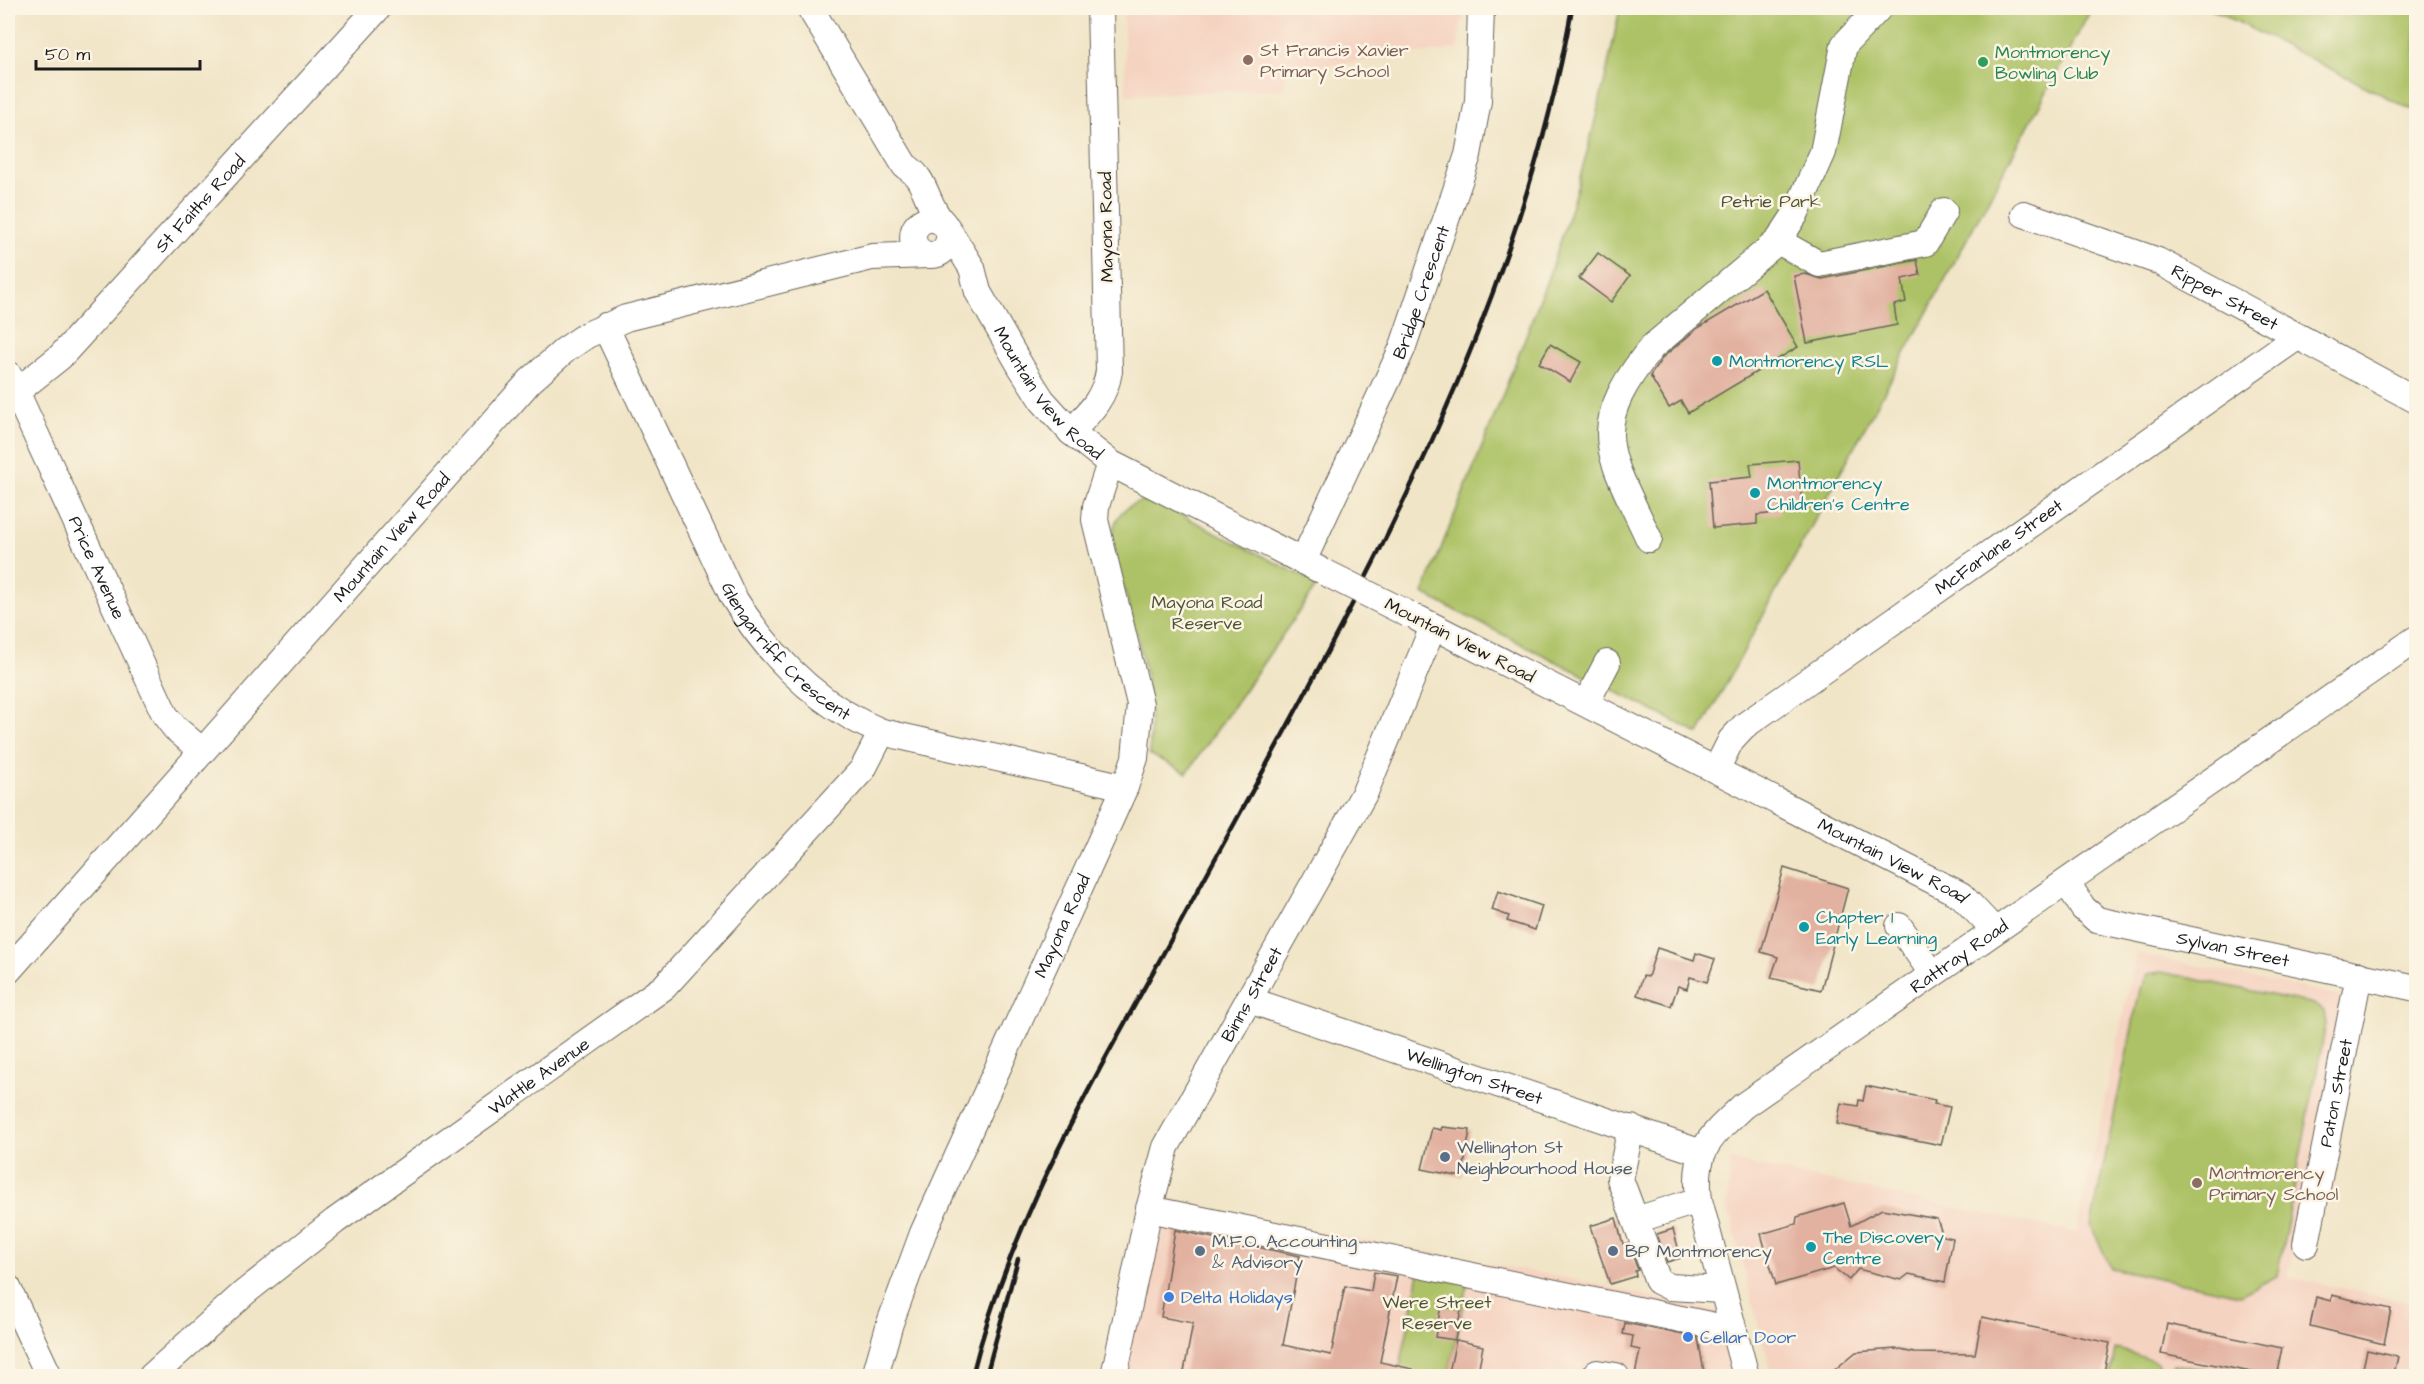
<svg xmlns="http://www.w3.org/2000/svg" width="2424" height="1384" viewBox="0 0 2424 1384" font-family="'Architects Daughter',sans-serif">
<style>
.built{fill:#f5d3c1}
.green{fill:#adc266;stroke:#646f41;stroke-width:1.5}
.building{fill:#e2b1a0}
.lines{fill:none;stroke-linecap:round;stroke-linejoin:round}
.minor-casing{stroke:#676258;stroke-width:28}
.minor{stroke:#fff;stroke-width:26}
.rail{stroke:#1c1c1c;stroke-width:4.5}
.minor-bridge-casing{stroke:#676258;stroke-width:28;stroke-linecap:butt}
.minor-bridge{stroke:#fff;stroke-width:26}
.education-dot{fill:#8d6e63;stroke:#fcf5e5;stroke-width:2}
.leisure-dot{fill:#2e9e5b;stroke:#fcf5e5;stroke-width:2}
.culture-dot{fill:#0f9aa8;stroke:#fcf5e5;stroke-width:2}
.service-dot{fill:#5c6f8a;stroke:#fcf5e5;stroke-width:2}
.shop-dot{fill:#3f7fe0;stroke:#fcf5e5;stroke-width:2}
.labels{text-anchor:middle;stroke-width:5;stroke-linejoin:round;paint-order:stroke}
.education-label{font-size:18px;fill:#785e54;stroke:#fcf5e5;text-anchor:start}
.leisure-label{font-size:18px;fill:#27864d;stroke:#fcf5e5;text-anchor:start}
.park-label{font-size:18px;fill:#4f5636;stroke:#fcf5e5}
.street-label{font-size:18px;fill:#1c1c1c;stroke:#fcf5e5}
.culture-label{font-size:18px;fill:#0d838f;stroke:#fcf5e5;text-anchor:start}
.service-label{font-size:18px;fill:#4e5e75;stroke:#fcf5e5;text-anchor:start}
.shop-label{font-size:18px;fill:#366cbe;stroke:#fcf5e5;text-anchor:start}
</style>
<rect width="100%" height="100%" fill="#fcf5e5"/>
<filter id="ink" filterUnits="userSpaceOnUse"><feTurbulence type="fractalNoise" baseFrequency=".0167" numOctaves="2"/><feDisplacementMap in="SourceGraphic" scale="12" xChannelSelector="R" yChannelSelector="G"/><feConvolveMatrix kernelMatrix="1 2 1 2 8 2 1 2 1" color-interpolation-filters="sRGB"/></filter>
<filter id="wash" filterUnits="userSpaceOnUse"><feTurbulence type="fractalNoise" baseFrequency=".008" numOctaves="4" result="noise"/><feDisplacementMap in="SourceGraphic" scale="24" xChannelSelector="R" yChannelSelector="G"/><feGaussianBlur stdDeviation="1.35" result="paint"/><feColorMatrix in="noise" values="0 0 0 0 0 0 0 0 0 0 0 0 0 0 0 0 0 1.4 0 .05"/><feComposite in="paint" operator="in"/></filter>
<g filter="url(#wash)">
<rect width="100%" height="100%" fill="#f1e5c7"/>
<g class="built">
<path d="M1123,8H1465L1457,49L1287,71L1284,89L1126,95Z"/>
<path d="M2136,953L2345,997L2288,1277L2416,1304V1376H1772L1727,1205L1730,1160L2076,1233Z"/>
<path d="M1162,1196L1242,1217L1576,1280L1718,1311L1736,1376H1118Z"/>
</g>
<g class="green">
<path d="M1620,8H2092L1699,734L1423,594C1464,489 1508,386 1547,280C1579,192 1602,100 1620,8Z"/>
<path d="M2210,8H2416V101L2412,110Z"/>
<path d="M1141,501L1160,504L1318,584L1187,773L1149,754C1157,684 1131,617 1113,550C1109,528 1118,507 1141,501Z"/>
<path d="M2161,972L2314,1004L2324,1011L2326,1024L2277,1276L2240,1295L2111,1268L2091,1226L2140,989L2148,974Z"/>
<path d="M1419,1273L1468,1284L1448,1376H1398Z"/>
<path d="M2115,1349C2126,1351 2150,1359 2159,1364V1376H2110Z"/>
<path d="M2174,1364L2237,1376H2172Z"/>
</g>
<g id="blocks">
<g class="building">
<path d="M1598,253L1630,276L1611,302L1579,278Z"/>
<path d="M1917,260L1920,275L1902,279L1906,302L1894,305L1897,325L1807,343L1794,276L1805,274L1822,279Z"/>
<path d="M1764,289L1798,347L1688,413L1681,401L1669,408L1650,376L1663,357L1698,328Z"/>
<path d="M1550,344L1581,362L1570,382L1539,363Z"/>
<path d="M1798,460L1802,505L1780,507V513L1757,515V524L1713,528L1709,481L1752,477L1750,464Z"/>
<path d="M1784,868L1848,888L1821,990L1771,978L1778,957L1761,952Z"/>
<path d="M1498,891L1542,906L1535,930L1507,921L1509,916L1492,910Z"/>
<path d="M1657,948L1694,960L1696,953L1715,959L1707,982L1690,977L1687,989L1678,986L1671,1006L1637,995L1643,976L1648,977Z"/>
<path d="M1866,1086L1935,1100L1934,1104L1950,1107L1941,1145L1837,1124L1841,1103L1858,1106L1859,1100L1863,1101Z"/>
<path d="M1442,1127L1470,1130L1462,1177L1422,1169L1432,1128L1441,1130Z"/>
<path d="M1844,1203L1851,1226L1882,1209L1937,1219L1943,1236L1953,1238L1945,1282L1909,1274L1901,1280L1858,1269L1849,1280L1834,1268L1776,1285L1761,1234L1796,1224L1797,1217Z"/>
<path d="M1616,1218L1623,1244L1628,1243L1638,1270L1635,1271L1636,1276L1610,1284L1590,1226Z"/>
<path d="M1673,1229L1681,1258L1667,1262L1657,1234Z"/>
<path d="M1175,1230L1300,1256L1283,1345L1331,1355L1345,1286L1371,1291L1374,1272L1397,1276L1380,1362L1413,1369L1412,1377H1183L1193,1323L1161,1317Z"/>
<path d="M2332,1295L2391,1309L2384,1344L2310,1326L2316,1297L2331,1301Z"/>
<path d="M1441,1306L1461,1310L1455,1340L1435,1337Z"/>
<path d="M1982,1317L2110,1343L2103,1377H1826L1856,1352L1896,1349L1914,1353L1975,1354Z"/>
<path d="M1625,1323L1698,1338L1705,1377H1648L1635,1374L1640,1350L1631,1348L1633,1336L1623,1334Z"/>
<path d="M2167,1324L2282,1348L2276,1377L2161,1354Z"/>
<path d="M1456,1340L1483,1346L1477,1377H1448Z"/>
<path d="M2367,1350L2398,1357L2393,1377H2361Z"/>
</g>
</g>
</g>
<g filter="url(#ink)">
<use href="#blocks" fill-opacity="0" stroke="#676258" stroke-width="1.5"/>
<g class="lines">
<defs>
<g id="minor">
<path d="M810,8L905,166C927,178 926,206 943,223"/>
<path id="s1" d="M2024,214L2158,261L2416,400"/>
<circle cx="931" cy="237" r="18"/>
<path id="s2" d="M947,228L972,268L978,292L1021,367L1042,400L1071,432L1110,463L1318,569"/>
<path d="M1778,241L1819,264L1925,243L1944,211"/>
<path id="s3" d="M605,326L733,597C769,655 818,706 882,732L1125,787"/>
<path id="s4" d="M8,374L165,715L175,728L202,751"/>
<path id="s5" d="M16,392L60,357L378,8"/>
<path d="M1071,432C1089,413 1105,398 1109,371L1100,8"/>
<path d="M1649,539C1609,452 1585,430 1652,347L1778,241L1795,215L1823,152L1844,45L1879,8"/>
<path id="s6" d="M1303,561L1402,349L1468,155L1478,101L1481,8"/>
<path id="s7" d="M1419,619L1961,895L1994,930"/>
<path d="M1586,703L1607,663"/>
<path id="s8" d="M1716,770L1731,740L1744,726L2297,337"/>
<path id="s9" d="M2067,882L2083,908L2097,920L2416,988"/>
<path d="M1899,926L1932,973"/>
<path id="s10" d="M8,971L530,381L565,350L587,335L626,318L872,257L928,255"/>
<path id="s11" d="M1249,1000L1702,1153"/>
<path d="M1631,1128L1620,1179L1658,1281L1670,1287L1722,1290"/>
<path d="M1149,1209L1734,1330"/>
<path d="M1636,1220L1699,1200"/>
<path id="s12" d="M2306,1244L2359,975"/>
<path d="M8,1288L49,1376"/>
<path d="M1597,1373L1616,1376"/>
<path id="s13" d="M152,1376L244,1293L335,1221L664,987L863,769L882,732"/>
<path id="s14" d="M875,1376L890,1323L923,1233L1125,787L1135,758L1140,704L1095,520L1096,506L1110,463"/>
<path id="s15" d="M1114,1376L1149,1209L1166,1147L1365,792L1433,627"/>
<path id="s16" d="M1746,1376L1699,1200C1693,1150 1709,1138 1743,1106L2416,639"/>
</g>
</defs>
<use href="#minor" class="minor-casing"/>
<use href="#minor" class="minor"/>
<g class="rail">
<path d="M972,1376C1015,1203 1113,1048 1197,892C1352,607 1514,332 1572,8"/>
<path d="M986,1376L1018,1259"/>
</g>
<defs>
<path id="minor-bridge" d="M1326,573L1408,614"/>
</defs>
<use href="#minor-bridge" class="minor-bridge-casing"/>
<use href="#minor-bridge" class="minor-bridge"/>
</g>
</g>
<g class="education-dot">
<circle cx="1248" cy="60" r="6"/>
<circle cx="2197" cy="1183" r="6"/>
</g>
<circle class="leisure-dot" cx="1983" cy="62" r="6"/>
<g class="culture-dot">
<circle cx="1717" cy="361" r="6"/>
<circle cx="1755" cy="493" r="6"/>
<circle cx="1804" cy="927" r="6"/>
<circle cx="1811" cy="1247" r="6"/>
</g>
<g class="service-dot">
<circle cx="1445" cy="1157" r="6"/>
<circle cx="1200" cy="1251" r="6"/>
<circle cx="1613" cy="1251" r="6"/>
</g>
<g class="shop-dot">
<circle cx="1169" cy="1297" r="6"/>
<circle cx="1688" cy="1337" r="6"/>
</g>
<g class="labels">
<g class="education-label">
<text x="1260" y="56">St Francis Xavier<tspan x="1260" dy="21">Primary School</tspan></text>
<text x="2209" y="1179">Montmorency<tspan x="2209" dy="21">Primary School</tspan></text>
</g>
<g class="leisure-label">
<text x="1995" y="58">Montmorency<tspan x="1995" dy="21">Bowling Club</tspan></text>
</g>
<g class="park-label">
<text x="1771" y="207">Petrie Park</text>
<text x="1207" y="608">Mayona Road<tspan x="1207" dy="21">Reserve</tspan></text>
<text x="1437" y="1308">Were Street<tspan x="1437" dy="21">Reserve</tspan></text>
</g>
<g class="street-label">
<text dy="6" stroke="none"><textPath href="#s5" startOffset="264">St Faiths Road</textPath></text>
<text transform="translate(1106 227) rotate(-91)" y="6">Mayona Road</text>
<text dy="6" stroke="none"><textPath href="#s6" startOffset="294">Bridge Crescent</textPath></text>
<text dy="6" stroke="none"><textPath href="#s1" startOffset="218">Ripper Street</textPath></text>
<text dy="6" stroke="none"><textPath href="#s2" startOffset="196">Mountain View Road</textPath></text>
<text dy="6" stroke="none"><textPath href="#s10" startOffset="579">Mountain View Road</textPath></text>
<text dy="6" stroke="none"><textPath href="#s8" startOffset="364">McFarlane Street</textPath></text>
<text dy="6" stroke="none"><textPath href="#s4" startOffset="213">Price Avenue</textPath></text>
<text transform="translate(1460 640) rotate(27)" y="6">Mountain View Road</text>
<text dy="6" stroke="none"><textPath href="#s3" startOffset="376">Glengarriff Crescent</textPath></text>
<text dy="6" stroke="none"><textPath href="#s7" startOffset="532">Mountain View Road</textPath></text>
<text dy="6" stroke="none"><textPath href="#s14" startOffset="488">Mayona Road</textPath></text>
<text dy="6" stroke="none"><textPath href="#s9" startOffset="188">Sylvan Street</textPath></text>
<text dy="6" stroke="none"><textPath href="#s16" startOffset="555">Rattray Road</textPath></text>
<text dy="6" stroke="none"><textPath href="#s15" startOffset="410">Binns Street</textPath></text>
<text dy="6" stroke="none"><textPath href="#s13" startOffset="490">Wattle Avenue</textPath></text>
<text dy="6" stroke="none"><textPath href="#s11" startOffset="238">Wellington Street</textPath></text>
<text dy="6" stroke="none"><textPath href="#s12" startOffset="154">Paton Street</textPath></text>
</g>
<g class="culture-label">
<text x="1729" y="367">Montmorency RSL</text>
<text x="1767" y="489">Montmorency<tspan x="1767" dy="21">Children's Centre</tspan></text>
<text x="1816" y="923">Chapter 1<tspan x="1816" dy="21">Early Learning</tspan></text>
<text x="1823" y="1243">The Discovery<tspan x="1823" dy="21">Centre</tspan></text>
</g>
<g class="service-label">
<text x="1457" y="1153">Wellington St<tspan x="1457" dy="21">Neighbourhood House</tspan></text>
<text x="1212" y="1247">M.F.O. Accounting<tspan x="1212" dy="21">&amp; Advisory</tspan></text>
<text x="1625" y="1257">BP Montmorency</text>
</g>
<g class="shop-label">
<text x="1181" y="1303">Delta Holidays</text>
<text x="1700" y="1343">Cellar Door</text>
</g>
</g>
<rect width="2424" height="1384" fill="none" stroke="#fcf5e5" stroke-width="30"/>
<path d="M36 60v9h164v-9" fill="none" stroke="#1c1c1c" stroke-width="3"/>
<text x="45" y="60" font-size="18" fill="#1c1c1c" stroke="#fcf5e5" stroke-width="4.5" paint-order="stroke">50 m</text>
</svg>
